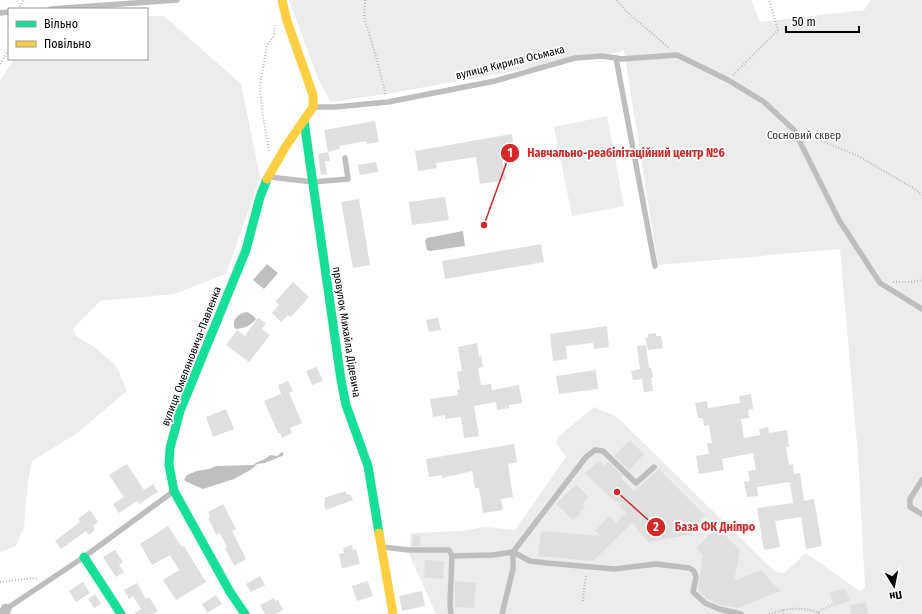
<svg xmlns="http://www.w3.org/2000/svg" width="922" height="614" viewBox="0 0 922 614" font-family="'Fira Sans Condensed',sans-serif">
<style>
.green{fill:#ececec}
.water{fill:#bfbfbf}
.building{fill:#dfdfdf}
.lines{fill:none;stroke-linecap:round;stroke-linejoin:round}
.path{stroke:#b9b9b9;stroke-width:2;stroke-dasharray:1 2;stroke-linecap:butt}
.lane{stroke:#bebebe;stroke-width:5.5}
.street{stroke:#bebebe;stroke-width:11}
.fast{stroke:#16e098;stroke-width:9}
.slow{stroke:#ffcf43;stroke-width:9}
.labels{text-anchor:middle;stroke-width:3.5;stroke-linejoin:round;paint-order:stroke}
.street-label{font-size:11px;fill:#000;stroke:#fff}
.park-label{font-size:11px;fill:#333;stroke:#fff}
.leader{fill:none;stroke:#d62828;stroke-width:1.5}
.callout-dot{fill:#d62828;stroke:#fff;stroke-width:1.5}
.mark-label{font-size:12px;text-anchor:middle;font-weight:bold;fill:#fff}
.callout-label{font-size:12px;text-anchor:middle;font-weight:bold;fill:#d62828;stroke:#fff;stroke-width:3.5;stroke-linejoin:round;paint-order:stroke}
</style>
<rect width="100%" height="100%" fill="#fff"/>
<g class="green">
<path d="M289,0H751L760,22L864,10L871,0H922V614H436L409,554L411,533L462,531L485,527L515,530L566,457L556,443L558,437L594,407L617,417L770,567L776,572L784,573L806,553L861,592L865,586L858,455L840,249L658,265L624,51L392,93L331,102L319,81Z"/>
<path d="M147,16H164L241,84L260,177L226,274L174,294L100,301L73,329L76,336L96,348L116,366L127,391L76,434L32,461L28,481L24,527L16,546L0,552V81L14,59H147Z"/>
<path d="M607,116L624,206L572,216L554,127Z"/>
</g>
<g class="water">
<path d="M463,231L465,246L430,251L427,250L425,241L427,238Z"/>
<path d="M267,264L278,273L264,289L253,280Z"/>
<path d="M247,312L252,315L256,319C250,326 245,328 236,329L234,327V321C237,316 240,313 247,312Z"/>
<path d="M282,452L284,454L282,456L265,463L257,464L252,469L234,479L203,489L187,482L184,480L187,475L197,471L209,469L216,466L253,465C259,460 266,460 270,455L277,456Z"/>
</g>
<g class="building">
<path d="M375,121L379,142L367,144L366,141L339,146L340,149L328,152L324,130Z"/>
<path d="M512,134L514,150L501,152L506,180L480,184L476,157L436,163L437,168L418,171L415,151Z"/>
<path d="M328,152L330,161H325L327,174L321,175L318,154Z"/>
<path d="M376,162L378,172L360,175L358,165Z"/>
<path d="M445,197L449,220L412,225L409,202Z"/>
<path d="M359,199L370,265L353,268L341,202Z"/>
<path d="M541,244L544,262L445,279L442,261Z"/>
<path d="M293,282L309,297L291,317L288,315L281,322L272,313L279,305L276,301Z"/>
<path d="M258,318L266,323L262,329L270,335L249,362L226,345L237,330L245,336Z"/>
<path d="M438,318L441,330L429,332L426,320Z"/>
<path d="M607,326L609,347L594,349L593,343L566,346L567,359L553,361L550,334Z"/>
<path d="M656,333V336H661L663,348L648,350L645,338H648V334Z"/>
<path d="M477,343L479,356H481L483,367L478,368L481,385L491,384L492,390L519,385L522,403L509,405V408L497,410L496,402L474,406L479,436L464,438L461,417L445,419V415L433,417L430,399L458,395L457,390L460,389L457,372L462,371L458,347Z"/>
<path d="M646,345L649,368H651L653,377L651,378L653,391L644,392L642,379L633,380L631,371L640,369L637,346Z"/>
<path d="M317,367L323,381L312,385L306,371Z"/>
<path d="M596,370L598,389L559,394L556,376Z"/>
<path d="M288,381L293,391L289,393L302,423L290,428L292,433L282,438L280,433H278L264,401L281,394L278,385Z"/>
<path d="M751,394L753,409L748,410L749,418L741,419L744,438L760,435L759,429L768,427L769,433L787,430L789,447H786L789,465L793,464L794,474L800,473L804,501L814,499L822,546L806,549L801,517L775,521L780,547L764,550L757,508L793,503L790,482L757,487L758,496L747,497L744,482L750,481L748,471L756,470L753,453L722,459L724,470L699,474L696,456L709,454L707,443H712L709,425L704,426L703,418H698L695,403L707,401L708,408L740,403L739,396Z"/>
<path d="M226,409L234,429L213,437L206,417Z"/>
<path d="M630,440L644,454L629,470L614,456Z"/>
<path d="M514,444L517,462L508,464L513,497L501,499L503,510L483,513L479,488H475L472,471L442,478V475L429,477L426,459Z"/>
<path d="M599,461L605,466L608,462L623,476L621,478L634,491L659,469L705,515L690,531L693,534L648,542L632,523L593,561L538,556L541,531L601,536L595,531L609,516L616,523L626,513L619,506L623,502L614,501L585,473Z"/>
<path d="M127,464L144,490L153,484L158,492L139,504L137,501L119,513L113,504L124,497L109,475Z"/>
<path d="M576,484L589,497L582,504L585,507L573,520L556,504Z"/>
<path d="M345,491L347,494L351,495L353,500L326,510L324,505L325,501L324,498Z"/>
<path d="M223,504L236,529L232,531L246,559L234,566L225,548L227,547L220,533L216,534L208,518L210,517L208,512Z"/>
<path d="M90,510L98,522L93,526L95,530L89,535L86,531L61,549L55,541L80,522L78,519Z"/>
<path d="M168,526L182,547L184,546L206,582L176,600L163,580L179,570L170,555L152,565L140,544Z"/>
<path d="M717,527L740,550L734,581L761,570L780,591L738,608L720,605L707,599L698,590L703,555L696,548Z"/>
<path d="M413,535L421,536L420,546H412Z"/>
<path d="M352,545L353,550L356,549L360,564L342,568L339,554L344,553L343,548Z"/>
<path d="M115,550L123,562L119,565L124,572L116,577L103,557Z"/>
<path d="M425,560L444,561L443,579L424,578Z"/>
<path d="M260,576L265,585L251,592L246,584Z"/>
<path d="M368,581L373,596L357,601L352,586Z"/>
<path d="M455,581L476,583L474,608L455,607Z"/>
<path d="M83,582L90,593L76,602L69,591Z"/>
<path d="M137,583L146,599L149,597L158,611L153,614H133L141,609L133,596L129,599L124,590Z"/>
<path d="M845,588L850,601L834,606L830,593Z"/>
<path d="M422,591L425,606L402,611L399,596Z"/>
<path d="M95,594L101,604L94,608L88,599Z"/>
<path d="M216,595L222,604L207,613L202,604Z"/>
<path d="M274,598L276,601L278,600L283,610L276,614H265L260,605Z"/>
<path d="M866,602L868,614H851L850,605Z"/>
</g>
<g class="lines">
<g class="path">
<path d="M365,0L364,17L377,60L386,96"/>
<path d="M617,0L626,11L669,48"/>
<path d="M18,9L24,0"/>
<path d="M0,64L9,49"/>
<path d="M733,75L778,30L769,0"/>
<path d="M805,134L856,155L913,188L922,195"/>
<path d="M269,151L262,110L260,85L267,45L274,36L275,25"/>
<path d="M893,282H912L922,280"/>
<path d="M0,582L32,578L37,579"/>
<path d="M583,601L586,574"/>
<path d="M818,612L834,604"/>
<path d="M769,614C787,608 805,606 822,614"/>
<path d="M783,614V609"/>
</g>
<g class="lane">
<path d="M50,9L177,0"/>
<path d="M0,13L9,12"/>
<path d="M616,58L621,59L677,55L728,80L764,102L794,130L839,220L880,283L922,309"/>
<path d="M313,107H335L388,102L495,81L575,58L602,56L616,58L655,266"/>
<path d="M270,177L313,182L348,179L345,158"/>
<path d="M922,480L910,499V507L922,514"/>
<path d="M382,547L409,550H449L452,556L450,604L451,614"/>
<path d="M452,556L493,555L513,552L586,457L595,450L603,451L636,483L654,467"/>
<path d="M6,609L84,557L174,491"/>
<path d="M502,614L513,569V552L530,561L547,563L614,569L656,564L689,568L694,571L696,577L693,592L705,603L719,609L741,614"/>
</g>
<path class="street" d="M4,614L6,609"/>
<g class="fast">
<path d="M304,121L341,380L346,405L368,466L379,533"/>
<path d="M84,557L121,614"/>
<path d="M245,614L230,592L174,491L169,465L170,448L180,411L246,250L260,197L267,179"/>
</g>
<g class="slow">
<path d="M267,179L286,146L313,107V95L287,21L282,0"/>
<path d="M379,533L393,614"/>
</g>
</g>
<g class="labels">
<g class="street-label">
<text transform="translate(510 62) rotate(-14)" y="4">вулиця Кирила Осьмака</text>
<text transform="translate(347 332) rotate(81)" y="4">провулок Михайла Дідевича</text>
<text transform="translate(191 356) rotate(-69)" y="4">вулиця Омеляновича-Павленка</text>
</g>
<g class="park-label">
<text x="804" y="139">Сосновий сквер</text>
</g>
</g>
<path class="leader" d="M484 225L510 153M617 492L656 527"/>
<g class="callout-dot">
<circle cx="484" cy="225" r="4"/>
<circle cx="617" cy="492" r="4"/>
<circle cx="510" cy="153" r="10"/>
<circle cx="656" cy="527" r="10"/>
</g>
<g class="mark-label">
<text x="510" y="157">1</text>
<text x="656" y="531">2</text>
</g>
<g class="callout-label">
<text x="626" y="157">Навчально-реабілітаційний центр №6</text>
<text x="715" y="531">База ФК Дніпро</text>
</g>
<rect x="8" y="8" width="140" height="52" fill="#ffffff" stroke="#999999"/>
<rect x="16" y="21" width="20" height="6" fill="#16e098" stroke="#999999"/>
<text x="44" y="28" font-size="12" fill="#000000">Вільно</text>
<rect x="16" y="41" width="20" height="6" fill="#ffcf43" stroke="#999999"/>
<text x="44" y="48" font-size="12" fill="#000000">Повільно</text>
<g transform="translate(894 586) rotate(170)" stroke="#ffffff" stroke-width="3" paint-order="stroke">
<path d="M0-3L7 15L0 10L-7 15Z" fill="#000000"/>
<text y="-6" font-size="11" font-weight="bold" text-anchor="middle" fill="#000000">Пн</text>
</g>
<path d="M786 26v6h73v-6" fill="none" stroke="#000000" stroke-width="2"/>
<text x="792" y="26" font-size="12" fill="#000000" stroke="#ffffff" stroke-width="3" paint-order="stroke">50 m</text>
</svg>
